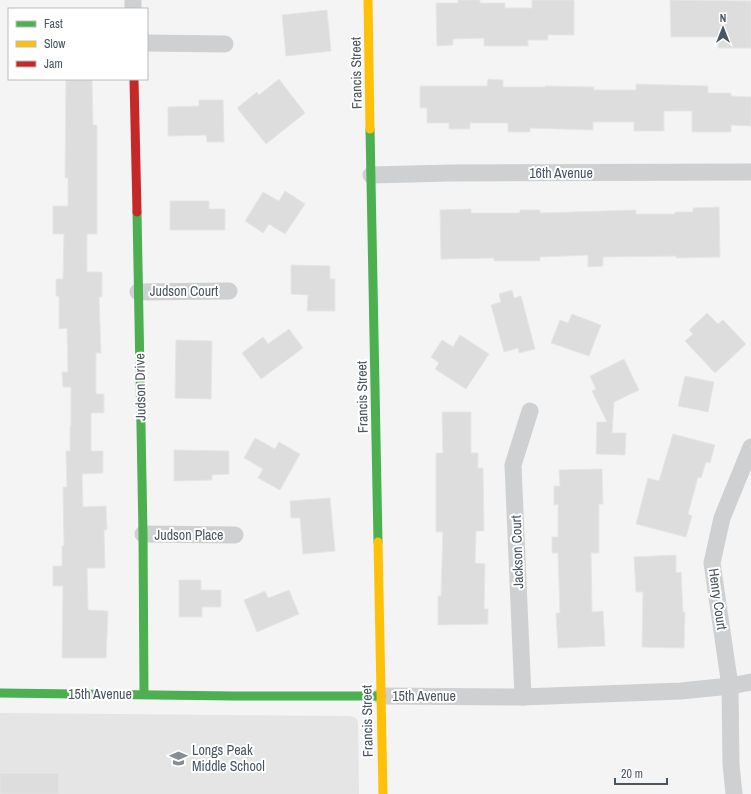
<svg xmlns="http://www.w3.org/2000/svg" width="751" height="794" viewBox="0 0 751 794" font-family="'Archivo Narrow',sans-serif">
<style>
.education{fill:#e6e5e6}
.building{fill:#ddddde;stroke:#e5e6e7}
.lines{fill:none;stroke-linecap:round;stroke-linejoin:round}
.street{stroke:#ced0d2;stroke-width:17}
.fast{stroke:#4caf50;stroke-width:9}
.slow{stroke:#ffc107;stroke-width:9}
.jam{stroke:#c62828;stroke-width:9}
.labels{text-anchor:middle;stroke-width:4;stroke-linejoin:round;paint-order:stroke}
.street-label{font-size:14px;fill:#4a5661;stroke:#fff}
.poi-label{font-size:14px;fill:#4a5661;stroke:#fff;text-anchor:start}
</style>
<rect width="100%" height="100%" fill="#f4f4f4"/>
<path class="education" d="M0,713L350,716L356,718L358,722L359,794H0Z"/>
<g class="building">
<path d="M458,0H480V3H505V8H532V0H574V35H548V40H528V46H484V38L453,39V45L437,46L436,3H458Z"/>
<path d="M670,0L751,1V48H718L719,37H671Z"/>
<path d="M327,10L331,51L286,56L282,15Z"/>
<path d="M66,79H92L93,125H97V234H87V272H102V297H99L101,353H96V394H104V413H91V451H103V473L82,474L83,507L106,506L107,530H104L105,568H87L88,610L108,611L106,658H62L63,586H53V566H62V546H64L63,487H67L66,451H70V426H71V387H63L62,372H68L67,328L59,329V296H56V279H63L64,234H53V206H68V178H65Z"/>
<path d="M279,79L305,113L266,144L237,108L257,92L259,95Z"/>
<path d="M488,79L503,80V87H545V86L594,87V90H636V84L708,86V93H731V96L751,97V126L731,125V132H692V111H664V131H634V122H593V130L530,128V132H508V123H470V129H449V123H427V108H420V86H487Z"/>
<path d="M199,100H223L224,142H207L206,135L168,136V107L199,106Z"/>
<path d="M285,191L305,204L285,234L269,224L263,233L245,221L263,192L279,201Z"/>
<path d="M170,201H209V209H225V230H170Z"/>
<path d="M719,207L720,257L676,258V256L603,257V266L588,267V255L540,257V261H494V258L441,259L440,210L471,209V213H520V210H540V213L636,210V214H675V212H693V208Z"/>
<path d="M291,265L330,266V279H335V311H307L308,295L291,294Z"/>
<path d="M512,290L514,298L521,296L535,349L519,353L518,348L504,352L491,305L501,302L499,294Z"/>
<path d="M707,313L718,324L723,320L746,344L715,373L685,341L693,334L689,330Z"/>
<path d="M572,314L601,325L589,356L551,343L560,320L568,323Z"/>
<path d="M289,329L303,348L261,379L242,353L263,337L268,344Z"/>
<path d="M460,335L489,354L466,389L435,369L439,363L431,357L442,340L453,347Z"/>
<path d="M176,340L212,341L211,399L175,398Z"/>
<path d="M624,359L639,390L614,402L612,433H626L625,455L596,454L597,422H607L592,391L596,389L590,376Z"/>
<path d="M685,376L714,382L708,412L678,406Z"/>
<path d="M442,412H471V453H478V468H483L484,531H476L475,563L485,564L484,609H488V624L438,625V596H441L443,532H436V453H443Z"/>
<path d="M673,434L715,445L710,463L706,462L701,478L698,477L688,514L692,516L686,537L636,524L648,478L659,481Z"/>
<path d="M255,438L275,449L279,442L300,454L280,490L258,478L263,469L244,458Z"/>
<path d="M174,450L229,451V474L212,475V480L174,481Z"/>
<path d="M602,469L603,504H599V553H591L592,612L603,611L605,646L558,648L556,613H560L558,553H552V537H558V504L554,505V486H560L559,470Z"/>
<path d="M330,498L335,551L303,554L300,518H291L290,501Z"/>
<path d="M676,555V573L681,572L683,612H685L684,648L642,647L643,592H636L634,557Z"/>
<path d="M179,580H201V590H221V607H202V617H179Z"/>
<path d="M289,590L299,614L257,632L244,600L265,591L268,598Z"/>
<rect x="0" y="773" width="59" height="21"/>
</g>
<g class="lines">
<g class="street">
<path d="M133,0V9"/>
<path d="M147,43L225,44"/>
<path d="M371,175L451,173L751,172"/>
<path d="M138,292L229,291"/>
<path d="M143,534L235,535"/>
<path d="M381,696L523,697L681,691L730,686L751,682"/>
<path d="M523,697L513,465L530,411"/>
<path d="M734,794L731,764L730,686L712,563L722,518L751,447"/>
</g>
<g class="fast">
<path d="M370,129L378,542"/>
<path d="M137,212L143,534L144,694"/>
<path d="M0,693L234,696H381"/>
</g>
<g class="slow">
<path d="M368,0L370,129"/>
<path d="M378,542L383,794"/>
</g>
<path class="jam" d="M134,79L137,212"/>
</g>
<defs>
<symbol id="school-bare" viewBox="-9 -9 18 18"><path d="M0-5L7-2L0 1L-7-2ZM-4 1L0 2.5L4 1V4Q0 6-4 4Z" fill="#868d94" stroke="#fff" stroke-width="2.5" paint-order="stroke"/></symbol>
</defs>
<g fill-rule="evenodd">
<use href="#school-bare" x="166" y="746" width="25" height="25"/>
</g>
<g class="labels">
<g class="street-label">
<text transform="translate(356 73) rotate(-91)" y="5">Francis Street</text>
<text x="561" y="178">16th Avenue</text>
<text x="184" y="296">Judson Court</text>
<text transform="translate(140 387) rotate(-91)" y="5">Judson Drive</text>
<text transform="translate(362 397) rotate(-91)" y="5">Francis Street</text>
<text x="189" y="540">Judson Place</text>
<text transform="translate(517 552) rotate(-92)" y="5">Jackson Court</text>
<text transform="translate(718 599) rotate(82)" y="5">Henry Court</text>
<text x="100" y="699">15th Avenue</text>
<text x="424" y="701">15th Avenue</text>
<text transform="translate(367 721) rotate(-91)" y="5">Francis Street</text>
</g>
<g class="poi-label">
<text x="192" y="755">Longs Peak<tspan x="192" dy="16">Middle School</tspan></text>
</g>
</g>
<rect x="8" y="8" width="140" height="72" fill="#ffffff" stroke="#b7bbc0"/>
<rect x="16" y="21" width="20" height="6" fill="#4caf50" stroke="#b7bbc0"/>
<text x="44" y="28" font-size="12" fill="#4a5661">Fast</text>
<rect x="16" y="41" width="20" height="6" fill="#ffc107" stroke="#b7bbc0"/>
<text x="44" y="48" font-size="12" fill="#4a5661">Slow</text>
<rect x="16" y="61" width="20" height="6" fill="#c62828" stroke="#b7bbc0"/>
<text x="44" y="68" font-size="12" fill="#4a5661">Jam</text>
<g transform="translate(723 28)" stroke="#ffffff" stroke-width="3" paint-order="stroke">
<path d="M0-3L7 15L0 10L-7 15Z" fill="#4a5661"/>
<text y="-6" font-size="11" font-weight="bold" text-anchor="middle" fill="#4a5661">N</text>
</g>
<path d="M615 778v6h52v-6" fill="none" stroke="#4a5661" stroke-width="2"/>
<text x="621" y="778" font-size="12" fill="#4a5661" stroke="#ffffff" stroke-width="3" paint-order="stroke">20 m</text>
</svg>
